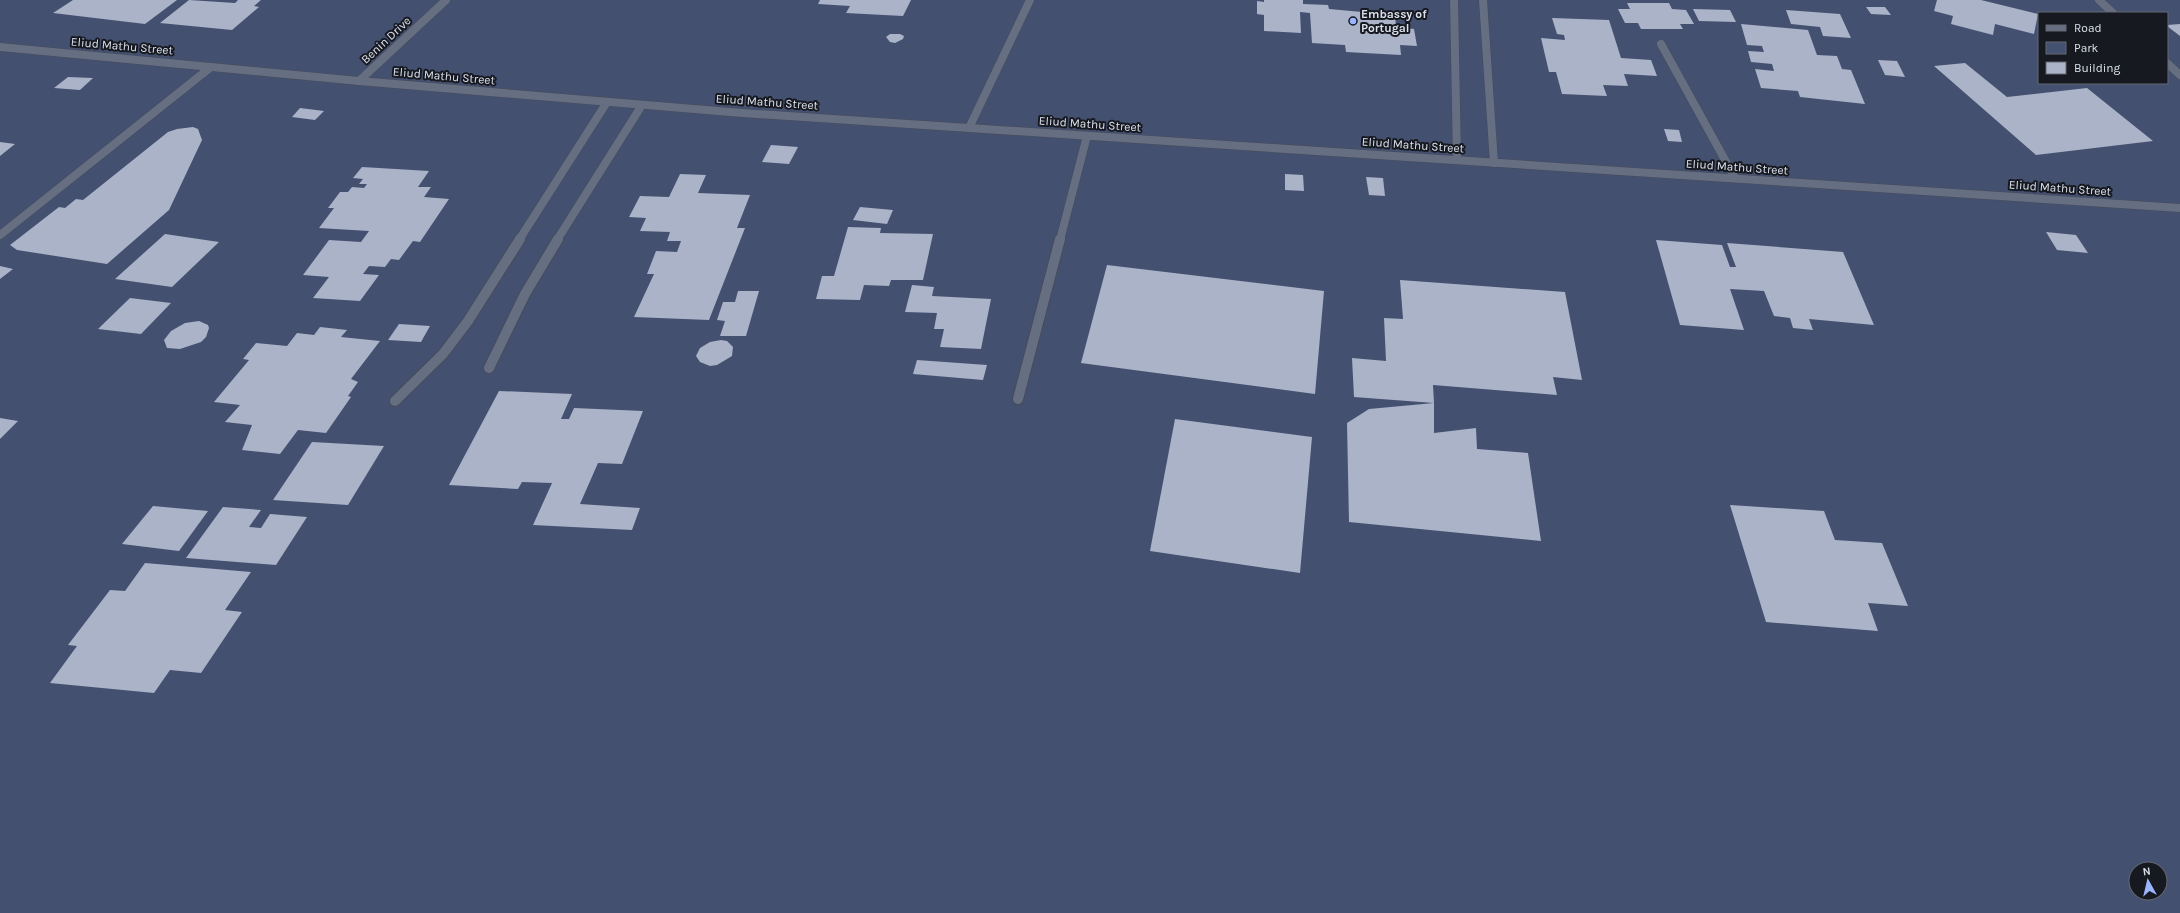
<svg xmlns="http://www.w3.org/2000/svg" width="2180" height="913" viewBox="0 0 2180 913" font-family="Karla,sans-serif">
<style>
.green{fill:#445070;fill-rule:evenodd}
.building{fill:#abb3c8}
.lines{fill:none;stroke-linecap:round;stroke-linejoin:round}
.service-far1-casing{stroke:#474c5a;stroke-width:9}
.service-casing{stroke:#474c5a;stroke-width:12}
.minor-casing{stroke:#474c5a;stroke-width:9}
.service-far1{stroke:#666e81;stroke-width:8}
.service{stroke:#666e81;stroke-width:10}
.minor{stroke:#666e81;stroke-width:8}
.poi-dot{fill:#9ab5fd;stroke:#161920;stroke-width:1.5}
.labels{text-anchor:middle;stroke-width:4;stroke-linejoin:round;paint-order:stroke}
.far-poi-label{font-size:12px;font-weight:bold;fill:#dce1ec;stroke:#161920;text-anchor:start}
.far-street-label{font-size:12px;fill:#dce1ec;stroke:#161920}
</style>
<rect width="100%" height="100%" fill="#2a3041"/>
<path class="green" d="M0,0H2180V913H0ZM2039,13H2167V83H2039ZM2136,869H2160V893H2136Z"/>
<g class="building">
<path d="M73,0H177L145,24L53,13Z"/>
<path d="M189,0L235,3L238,0H261L254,6L259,7L232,30L160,23Z"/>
<path d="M820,0H911L903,16L846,13L850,6L818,4Z"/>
<path d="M1264,0H1303V4L1328,5L1329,9L1395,15L1396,27L1414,29L1417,46L1400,45L1401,55L1346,52L1345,45L1312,43L1310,13L1300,12L1301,33L1264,31V15L1257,14V1L1264,2Z"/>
<path d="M1937,0H1981L2038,14L2034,34L1995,24L1993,35L1951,24L1953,16L1934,11Z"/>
<path d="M1627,3H1669L1672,9L1686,10L1694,24H1680L1683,29H1641L1638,23H1625L1618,9H1630Z"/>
<path d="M1866,7H1885L1891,15L1871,14Z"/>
<path d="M1693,9L1730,10L1736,22L1699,21Z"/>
<path d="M1786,10L1840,14L1851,38L1823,36L1820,27L1791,24Z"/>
<path d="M1552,18L1609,20L1621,58L1651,60L1657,76L1624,74L1628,86L1603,85L1607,96L1562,94L1556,72H1549L1541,38L1565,40L1564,35L1557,34Z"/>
<path d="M1741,24L1808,30L1817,55L1837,56L1842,69L1851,70L1865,104L1800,97L1798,91L1761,88L1755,69L1774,71L1772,64L1751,62L1748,51L1764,52L1762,46L1747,45Z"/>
<path d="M2180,24V36L2167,26V25Z"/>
<path d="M890,34H900L904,36L903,39L895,43L890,42L886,37Z"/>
<path d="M1878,60L1897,61L1905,77L1885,75Z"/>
<path d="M1965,63L2007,97L2087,88L2153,141L2036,155L1934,66Z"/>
<path d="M68,77L93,78L80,90L54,88Z"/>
<path d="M300,108L324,111L315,120L292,117Z"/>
<path d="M193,127L198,129L202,140L169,210L107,264L17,250L10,245L59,207L65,208L76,199L83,200L168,132L177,129Z"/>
<path d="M1664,129L1679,130L1682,142L1668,141Z"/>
<path d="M0,142L15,144L0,156Z"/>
<path d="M771,145L798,147L789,164L762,162Z"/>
<path d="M362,167L429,171L418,187H431L424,197L449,199L420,242L413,241L399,260L391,259L385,267L369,266L363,274L379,275L360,301L313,298L329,277L303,275L329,240L361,242L369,231L319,228L334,208H328L340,192H348L352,187L364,188L367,184H359L363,179L353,178Z"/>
<path d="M680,174L706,175L698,193L750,195L737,228H745L709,320L634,317L654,274H647L656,251L677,252L681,241H667L670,232L640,231L646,218L629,217L640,196L669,197Z"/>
<path d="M1285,174L1303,175L1304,191L1285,190Z"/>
<path d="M1366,177L1383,178L1385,196L1369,195Z"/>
<path d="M860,207L893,210L887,224L853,220Z"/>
<path d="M848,227L881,228L880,233L933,234L923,280H891L889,286L864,285L860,300L816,299L822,276H834Z"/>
<path d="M2046,232L2076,235L2088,253L2057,250Z"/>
<path d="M165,234L219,242L172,287L115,279Z"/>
<path d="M1656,240L1722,245L1730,267H1736L1727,243L1843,252L1874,325L1809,319L1813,330L1793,328L1790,318L1774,316L1764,291L1730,289L1744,330L1680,325Z"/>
<path d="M1107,265L1324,291L1315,394L1081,363Z"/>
<path d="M0,266L13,269L0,279Z"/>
<path d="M1400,280L1565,292L1582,380L1553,377L1557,395L1433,385L1434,403L1354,397L1352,358L1386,361L1384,318L1403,319Z"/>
<path d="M912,285L934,287L932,296L991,299L981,349L940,347L944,329H934L937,313L905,312Z"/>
<path d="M738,291H759L746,336H720L725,321L717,320L723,302H735Z"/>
<path d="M130,298L171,303L141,334L98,329Z"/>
<path d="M199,321L208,325L209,328L206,337L201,342L180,349L167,348L164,340L171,331L185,323Z"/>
<path d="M399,324L430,326L421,342L388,340Z"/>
<path d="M320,327L347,330L341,337L380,341L351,379L358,382L348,396L351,397L326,433L298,430L280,454L242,450L252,425L225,422L240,405L214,402L249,360L243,359L256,343L287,346L297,333L314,335Z"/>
<path d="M721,340L727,341L733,347L732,356L717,365L710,366L700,362L696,356L700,348L710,342Z"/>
<path d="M917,360L987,365L983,380L913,374Z"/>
<path d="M499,391L572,394L561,419H569L574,408L643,411L622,464L598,463L580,504L640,508L632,530L533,525L552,483L522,482L518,489L449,485Z"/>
<path d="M1434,403V433L1476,428L1477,449L1528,453L1541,541L1349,522L1347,423L1369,409Z"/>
<path d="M0,418L18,421L0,439Z"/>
<path d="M1175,419L1312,437L1300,573L1150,551Z"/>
<path d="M312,442L384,446L348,505L273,500Z"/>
<path d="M1730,505L1824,511L1835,540L1882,543L1908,606L1868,603L1878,631L1766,622Z"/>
<path d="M153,506L208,511L179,551L122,544Z"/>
<path d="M223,507L261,510L249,527L261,528L270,514L307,517L276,565L186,558Z"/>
<path d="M145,563L251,572L225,610L242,612L201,673L170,670L154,693L50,683L77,646L68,645L110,590L125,591Z"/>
</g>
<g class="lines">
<defs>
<g id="service-far1">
<path d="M1454,0L1457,160"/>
<path d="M1483,0L1494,163"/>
<path d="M1661,44L1735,178"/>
<path d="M969,128L1030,0"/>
<path d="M0,235L211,67"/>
<path d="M519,240L607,102"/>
<path d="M557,240L642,105"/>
<path d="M1060,240L1087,136"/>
</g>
<g id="service">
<path d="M489,368L525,294L558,239"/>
<path d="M1018,399L1060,239"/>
<path d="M395,401L443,354L468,321L520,239"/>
</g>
<g id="minor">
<path d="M2099,0L2113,13"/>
<path d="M0,47L359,81L742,113L2180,208"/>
<path d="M2167,63L2180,75"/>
<path d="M359,81L446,0"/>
</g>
</defs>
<use href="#service-far1" class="service-far1-casing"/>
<use href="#service" class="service-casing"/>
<use href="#minor" class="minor-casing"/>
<use href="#service-far1" class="service-far1"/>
<use href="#service" class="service"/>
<use href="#minor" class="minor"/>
</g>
<circle class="poi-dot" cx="1353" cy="21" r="4"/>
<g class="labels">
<g class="far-poi-label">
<text x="1361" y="18">Embassy of<tspan x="1361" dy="14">Portugal</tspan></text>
</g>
<g class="far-street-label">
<text transform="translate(386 40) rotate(-43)" y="4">Benin Drive</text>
<text transform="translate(122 46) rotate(5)" y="4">Eliud Mathu Street</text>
<text transform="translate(444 76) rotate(5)" y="4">Eliud Mathu Street</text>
<text transform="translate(767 102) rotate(4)" y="4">Eliud Mathu Street</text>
<text transform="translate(1090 124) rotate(4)" y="4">Eliud Mathu Street</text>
<text transform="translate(1413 145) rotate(4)" y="4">Eliud Mathu Street</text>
<text transform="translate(1737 167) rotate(4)" y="4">Eliud Mathu Street</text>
<text transform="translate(2060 188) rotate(4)" y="4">Eliud Mathu Street</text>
</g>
</g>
<rect x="2038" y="12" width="130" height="72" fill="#161920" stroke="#656972"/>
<rect x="2046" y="25" width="20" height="6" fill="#666e81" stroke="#656972"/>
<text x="2074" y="32" font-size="12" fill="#dce1ec">Road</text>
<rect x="2046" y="42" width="20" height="12" fill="#445070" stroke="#656972"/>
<text x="2074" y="52" font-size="12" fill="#dce1ec">Park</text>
<rect x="2046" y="62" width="20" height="12" fill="#abb3c8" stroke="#656972"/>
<text x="2074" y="72" font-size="12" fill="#dce1ec">Building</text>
<g transform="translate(2148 881) rotate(352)"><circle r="19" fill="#161920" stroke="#656972"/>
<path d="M0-3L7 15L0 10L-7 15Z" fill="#9ab5fd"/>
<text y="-6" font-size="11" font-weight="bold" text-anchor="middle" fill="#dce1ec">N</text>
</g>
</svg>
